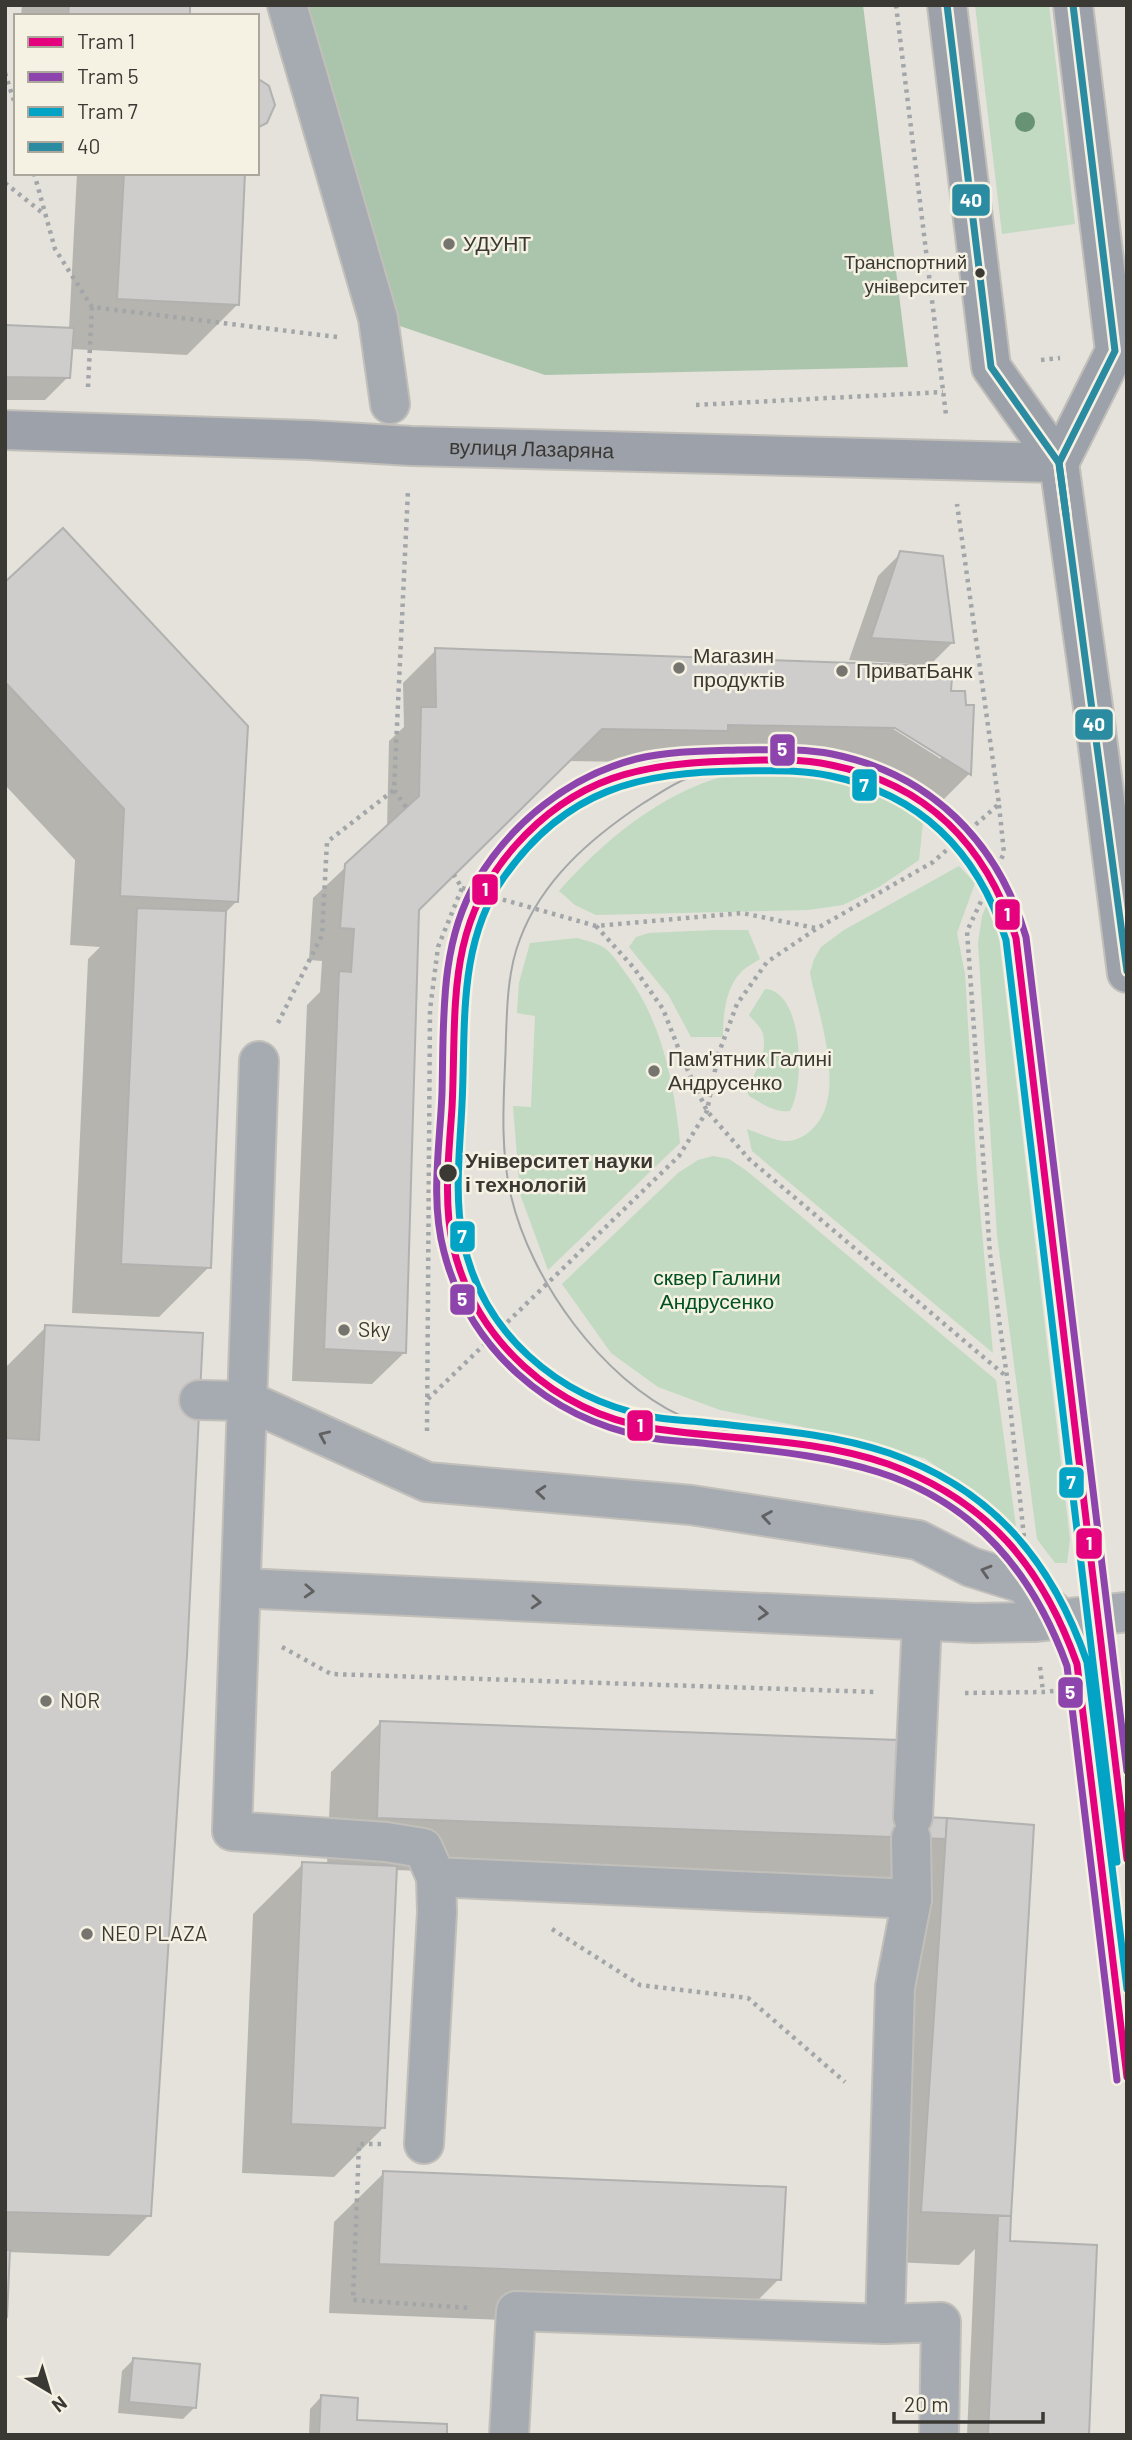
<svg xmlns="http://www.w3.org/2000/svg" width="1132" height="2440" viewBox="0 0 1132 2440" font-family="Barlow,sans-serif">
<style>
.green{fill:#c1dac1}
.forest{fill:#abc5ac}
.shadow{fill:#0003;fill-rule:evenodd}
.building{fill:#cecdcc;stroke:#b1b1b0;stroke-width:2}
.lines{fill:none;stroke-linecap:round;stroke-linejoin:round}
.minor-casing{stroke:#c1bfba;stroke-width:42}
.major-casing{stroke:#c1bfba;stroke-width:42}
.path{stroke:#a3a6a9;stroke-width:4.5;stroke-dasharray:3.5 5;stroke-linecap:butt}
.minor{stroke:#a6aab1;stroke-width:38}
.major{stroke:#9da1aa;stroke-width:38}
.tram{stroke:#a4a6a7;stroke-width:2}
.bus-1-casing{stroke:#f5f1e3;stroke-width:12}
.bus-1{stroke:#2b8ba1;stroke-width:7}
.tram-1-casing{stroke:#f5f1e3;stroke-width:12}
.tram-2-casing{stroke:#f5f1e3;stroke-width:12}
.tram-3-casing{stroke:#f5f1e3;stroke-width:12}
.tram-1{stroke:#e5007d;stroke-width:7}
.tram-2{stroke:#8e44ad;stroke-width:7}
.tram-3{stroke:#03a3c6;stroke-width:7}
.tree{fill:#679374}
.oneway{stroke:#606160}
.poi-dot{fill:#76746e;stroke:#f5f1e3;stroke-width:2.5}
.bus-dot{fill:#3b3934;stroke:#f5f1e3;stroke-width:2.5}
.labels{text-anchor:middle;stroke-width:5;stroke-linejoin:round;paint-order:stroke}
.bus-label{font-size:19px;fill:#3b3934;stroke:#f5f1e3;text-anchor:end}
.poi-label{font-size:21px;fill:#3b3934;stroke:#f5f1e3;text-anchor:start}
.street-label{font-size:21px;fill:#3b3934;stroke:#f5f1e3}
.stop-label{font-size:21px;font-weight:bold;fill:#3b3934;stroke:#f5f1e3;text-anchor:start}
.park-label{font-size:21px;fill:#005221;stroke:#f5f1e3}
.line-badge{stroke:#f5f1e3;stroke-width:2.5}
.badge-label{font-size:19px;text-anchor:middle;font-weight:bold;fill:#fff}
</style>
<rect width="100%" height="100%" fill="#e4e2da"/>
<g class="green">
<path d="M975,5H1049L1075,224L1002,234Z"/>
<path d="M784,773C834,778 884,788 923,822L919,860L879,887L843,905L808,910L596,915L575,905L559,891C602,842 661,793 725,776C743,771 765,773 784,773Z"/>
<path d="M959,866L975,883L957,933L965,974L977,1176L993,1353L752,1151L747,1129C759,1133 776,1142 788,1141C800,1140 808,1134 816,1125C846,1090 818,1013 810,973L814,959L821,947L844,930Z"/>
<path d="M987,904L998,929L1070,1539L1067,1563H1055L1037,1539L997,1235L978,943L982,916Z"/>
<path d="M715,930H748L760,959C754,963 746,967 741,972C725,989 723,1015 723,1037H691L669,996L629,947L636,937L649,933Z"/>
<path d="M577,938C587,941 599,943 607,950C615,957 621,967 627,975C663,1024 674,1084 680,1143L548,1270L520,1194L513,1106L531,1107L535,1016L517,1013L519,983L530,943Z"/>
<path d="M765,989C804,991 805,1086 790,1111C775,1113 761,1103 749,1096L747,1091C754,1073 768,1054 763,1034C761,1027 753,1020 749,1015Z"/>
<path d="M713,1156L729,1159L747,1171L996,1380L1017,1534L975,1492L924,1458L799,1426L720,1410L658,1387L611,1353L562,1284L678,1173L698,1160Z"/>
</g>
<path class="forest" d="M305,5H863L908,367L545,375L391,323Z"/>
<g class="shadow">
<path d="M22,5H188V16H21Z"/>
<path d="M16,124V157H14Z"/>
<path d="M77,173H244L237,305L187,355L71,349L68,377L45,400H5V327L69,329Z"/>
<path d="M901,553L952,643L927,668L964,707H972L969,774L937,806L862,760L700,757L693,763L567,761L417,910L405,1352L372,1384L292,1381L307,1005L320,992L322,961L309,960L313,898L387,828L389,741L404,727L403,683L436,650L910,667V664L849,660L878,576ZM889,722L941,755V759L887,725Z"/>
<path d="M5,584L237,901L224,914L209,1267L159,1317L72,1313L88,959L100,947L70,945L75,860L5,785Z"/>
<path d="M46,1327L149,2215L109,2256L8,2252L5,2317V1382L6,1367Z"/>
<path d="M381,1722L893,1818L1032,1827L1009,2215L1007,2218L1008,2242L1087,2435H967L975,2249L959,2265L872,2261L897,1889L395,1870L384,2127L334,2177L242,2173L253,1914L303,1864L327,1865L331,1772Z"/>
<path d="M384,2173L779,2279L729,2329L329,2313L334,2222Z"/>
<path d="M133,2360L195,2407L183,2419L118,2413L122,2371Z"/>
<path d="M321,2397L355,2421L445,2435H309L310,2409Z"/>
</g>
<g class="building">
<path d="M69,5H190V16H68Z"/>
<path d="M257,78L269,86L275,105L267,123L257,128Z"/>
<path d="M124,173H245L239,305L117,299Z"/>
<path d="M5,325L74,328L70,378L5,377Z"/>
<path d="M63,528L248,726L238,902L120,896L124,809L5,682V582Z"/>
<path d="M900,551L943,556L954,643L871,638Z"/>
<path d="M435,648L937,666V676L952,677L951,691H965L966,705H974L971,775L895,728L728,725V731L602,729L419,910L406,1353L324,1349L339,971L351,972L354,929L340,928L345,864L419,796L421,707H436Z"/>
<path d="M137,908L226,911L211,1268L121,1264Z"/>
<path d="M45,1325L203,1333L187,1656L151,2216L5,2212V1438L39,1440Z"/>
<path d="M380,1721L898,1740L895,1816L947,1818L946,1839L377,1818Z"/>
<path d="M947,1818L1034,1825L1011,2216L921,2212Z"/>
<path d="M302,1862L397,1866L385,2128L291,2124Z"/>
<path d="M383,2171L786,2187L781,2280L379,2264Z"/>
<path d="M998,2216H1011L1010,2241L1097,2245L1089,2435H988Z"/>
<path d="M5,2250H10L7,2317H5Z"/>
<path d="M133,2358L200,2364L196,2408L129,2402Z"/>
<path d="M321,2395L358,2398L357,2420L447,2424V2435H319Z"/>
</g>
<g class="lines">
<defs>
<g id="minor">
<path d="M287,5L378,318L390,404"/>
<path d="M259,1061L232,1831L386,1842L423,1848L436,1877L912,1899"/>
<path d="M199,1400L248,1401L427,1482L691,1505L918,1540L971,1567L1022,1583L1062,1620"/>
<path d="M241,1588L974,1623L1034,1622L1127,1612"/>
<path d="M913,1817L922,1621"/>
<path d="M424,2144L437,1912L436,1877"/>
<path d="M885,2324L941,2322L939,2435"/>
<path d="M509,2435L516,2311L885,2324L895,1987L912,1899L911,1838"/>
</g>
<g id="major">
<path d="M947,5L991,367L1059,463L1093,707L1127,973"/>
<path id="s1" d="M5,430L310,440L411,446L1059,463"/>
<path d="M1059,463L1115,351L1073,5"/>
</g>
</defs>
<use href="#minor" class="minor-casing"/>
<use href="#major" class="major-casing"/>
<g class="path">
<path d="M896,5L946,415"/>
<path d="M5,73L16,107"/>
<path d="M34,173L55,249L92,307L337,337"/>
<path d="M5,183L44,214"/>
<path d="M1041,360L1060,358"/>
<path d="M88,387L92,307"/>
<path d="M696,405L943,392"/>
<path d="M999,805L1004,853L967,931L990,1254L1007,1377L1024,1537"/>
<path d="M406,807L394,790L408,490"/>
<path d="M462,888L596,926L742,913L815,928"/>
<path d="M596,926L634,968L663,1009L683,1060L707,1111L749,1159L1007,1377"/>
<path d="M278,1023L322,935L327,842L394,790"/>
<path d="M428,1399L679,1156L707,1111L718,1055L737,1004L767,962L816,929L933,862L999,804L957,504"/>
<path d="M427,1431L430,1010L438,947L462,888L454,875"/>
<path d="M282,1647L331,1674L876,1692"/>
<path d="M1040,1667L1043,1692"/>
<path d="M965,1693L1043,1692L1081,1688"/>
<path d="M552,1929L640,1985L748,1998L845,2082"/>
<path d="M381,2144H359L353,2300L471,2308"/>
</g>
<use href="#minor" class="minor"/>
<use href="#major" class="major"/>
<path class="tram" d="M752,1438C728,1432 704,1426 681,1416C602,1379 531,1281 511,1196C501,1153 503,1109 505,1065C507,1024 505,977 520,939C542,880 591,838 642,804C657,795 672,784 688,778C710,769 732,765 755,761"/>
<defs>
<g id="bus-1">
<path d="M947,5L991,367L1059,463L1127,971"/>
<path d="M1066,515L1059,463L1115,351L1073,5"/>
</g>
</defs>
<use href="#bus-1" class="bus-1-casing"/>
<use href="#bus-1" class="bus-1"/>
<defs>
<path id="tram-1" d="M1127,1859L1016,938C987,847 928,784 831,765C798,758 763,760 730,761C642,763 576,777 515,846C444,926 457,1010 452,1108C449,1153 443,1201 453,1246C475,1341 555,1412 651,1428C730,1441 812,1437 888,1464C988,1501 1042,1566 1077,1664L1127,2077"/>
<path id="tram-2" d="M1117,2080L1067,1666C1033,1573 976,1503 878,1472C821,1454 761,1450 702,1443C684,1441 665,1441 646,1437C548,1418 469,1349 444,1252C430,1200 440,1145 442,1093C444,1022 439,945 476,882C511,823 569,776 636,759C669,751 704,751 738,750C769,750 802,748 832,754C931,774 998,842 1026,937L1127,1771"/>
<path id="tram-3" d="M1117,1862L1006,940C978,853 922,795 831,776C801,769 770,771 741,771C639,772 566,789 504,877C457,944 466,1027 462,1104C460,1149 454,1196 463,1240C482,1333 557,1397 648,1416C666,1420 684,1420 702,1422C764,1429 830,1433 889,1453C992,1489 1052,1561 1087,1662L1127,1989"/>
</defs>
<use href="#tram-1" class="tram-1-casing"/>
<use href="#tram-2" class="tram-2-casing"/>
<use href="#tram-3" class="tram-3-casing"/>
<use href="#tram-1" class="tram-1"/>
<use href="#tram-2" class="tram-2"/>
<use href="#tram-3" class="tram-3"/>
</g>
<circle class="tree" cx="1025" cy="122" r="10"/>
<defs><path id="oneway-chevron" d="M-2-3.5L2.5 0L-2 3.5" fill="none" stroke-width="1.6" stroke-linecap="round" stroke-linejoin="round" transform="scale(1.75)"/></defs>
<g class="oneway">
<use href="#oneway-chevron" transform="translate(324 1436) rotate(-156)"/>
<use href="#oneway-chevron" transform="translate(541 1492) rotate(-175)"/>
<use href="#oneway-chevron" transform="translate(767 1517) rotate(-171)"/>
<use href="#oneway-chevron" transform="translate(986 1571) rotate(-163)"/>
<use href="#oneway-chevron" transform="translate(309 1591) rotate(3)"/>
<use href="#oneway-chevron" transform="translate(536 1602) rotate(3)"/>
<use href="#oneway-chevron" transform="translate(763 1613) rotate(3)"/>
</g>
<g class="poi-dot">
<circle cx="449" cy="244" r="7"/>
<circle cx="679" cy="668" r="7"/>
<circle cx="842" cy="671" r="7"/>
<circle cx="654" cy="1071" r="7"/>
<circle cx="344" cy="1330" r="7"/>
<circle cx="46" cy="1701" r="7"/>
<circle cx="87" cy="1934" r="7"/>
</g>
<g class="bus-dot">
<circle cx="980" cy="273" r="6"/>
<circle cx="448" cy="1173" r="10"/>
</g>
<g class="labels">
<g class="bus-label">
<text x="967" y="269">Транспортний<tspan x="967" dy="24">університет</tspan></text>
</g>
<g class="poi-label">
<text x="463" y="251">УДУНТ</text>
<text x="693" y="663">Магазин<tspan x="693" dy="24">продуктів</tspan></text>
<text x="856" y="678">ПриватБанк</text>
<text x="668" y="1066">Пам'ятник Галині<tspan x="668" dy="24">Андрусенко</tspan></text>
<text x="358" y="1337">Sky</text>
<text x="60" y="1708">NOR</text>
<text x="101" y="1941">NEO PLAZA</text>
</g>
<g class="street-label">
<text dy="7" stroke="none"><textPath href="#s1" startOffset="527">вулиця Лазаряна</textPath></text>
</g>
<g class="stop-label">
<text x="465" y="1168">Університет науки<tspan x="465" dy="24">і технологій</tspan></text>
</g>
<g class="park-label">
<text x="717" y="1285">сквер Галини<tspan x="717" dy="24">Андрусенко</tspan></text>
</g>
</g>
<g class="line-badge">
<rect x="951" y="183" width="40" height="34" rx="7" fill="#2b8ba1"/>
<rect x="1074" y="708" width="40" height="33" rx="7" fill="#2b8ba1"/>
<rect x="769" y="733" width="27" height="34" rx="7" fill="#8e44ad"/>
<rect x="851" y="768" width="27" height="34" rx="7" fill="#03a3c6"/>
<rect x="471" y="873" width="28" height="33" rx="7" fill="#e5007d"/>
<rect x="994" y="898" width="27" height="33" rx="7" fill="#e5007d"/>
<rect x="449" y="1220" width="27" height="33" rx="7" fill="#03a3c6"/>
<rect x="449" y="1283" width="27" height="33" rx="7" fill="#8e44ad"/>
<rect x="626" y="1409" width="28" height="33" rx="7" fill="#e5007d"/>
<rect x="1058" y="1466" width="27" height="33" rx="7" fill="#03a3c6"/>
<rect x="1075" y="1527" width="28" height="33" rx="7" fill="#e5007d"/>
<rect x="1057" y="1676" width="27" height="33" rx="7" fill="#8e44ad"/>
</g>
<g class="badge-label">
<text x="971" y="207">40</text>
<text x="1094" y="731">40</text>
<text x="782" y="756">5</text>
<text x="864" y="792">7</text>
<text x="485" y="896">1</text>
<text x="1007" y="921">1</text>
<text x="462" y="1243">7</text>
<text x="462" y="1306">5</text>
<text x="640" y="1432">1</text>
<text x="1071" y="1489">7</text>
<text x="1089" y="1550">1</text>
<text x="1070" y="1699">5</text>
</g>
<rect width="1132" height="2440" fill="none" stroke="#3b3934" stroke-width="14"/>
<rect x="14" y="14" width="245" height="161" fill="#f5f1e3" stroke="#aba79d" stroke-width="2"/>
<rect x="28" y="37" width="35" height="10" fill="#e5007d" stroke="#aba79d" stroke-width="2"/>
<text x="77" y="49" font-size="21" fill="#3b3934">Tram 1</text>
<rect x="28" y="72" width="35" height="10" fill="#8e44ad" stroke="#aba79d" stroke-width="2"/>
<text x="77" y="84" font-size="21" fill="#3b3934">Tram 5</text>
<rect x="28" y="107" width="35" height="10" fill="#03a3c6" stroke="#aba79d" stroke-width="2"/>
<text x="77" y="119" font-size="21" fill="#3b3934">Tram 7</text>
<rect x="28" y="142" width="35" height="10" fill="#2b8ba1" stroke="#aba79d" stroke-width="2"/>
<text x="77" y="154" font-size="21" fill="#3b3934">40</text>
<g transform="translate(49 2391) rotate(142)" stroke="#f5f1e3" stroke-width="5" paint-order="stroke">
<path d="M0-5L12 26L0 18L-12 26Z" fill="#3b3934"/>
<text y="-10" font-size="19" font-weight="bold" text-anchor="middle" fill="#3b3934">N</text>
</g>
<path d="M894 2412v10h149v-10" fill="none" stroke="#3b3934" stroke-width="3.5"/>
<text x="904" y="2412" font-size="21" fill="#3b3934" stroke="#f5f1e3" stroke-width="5" paint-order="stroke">20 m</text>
</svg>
